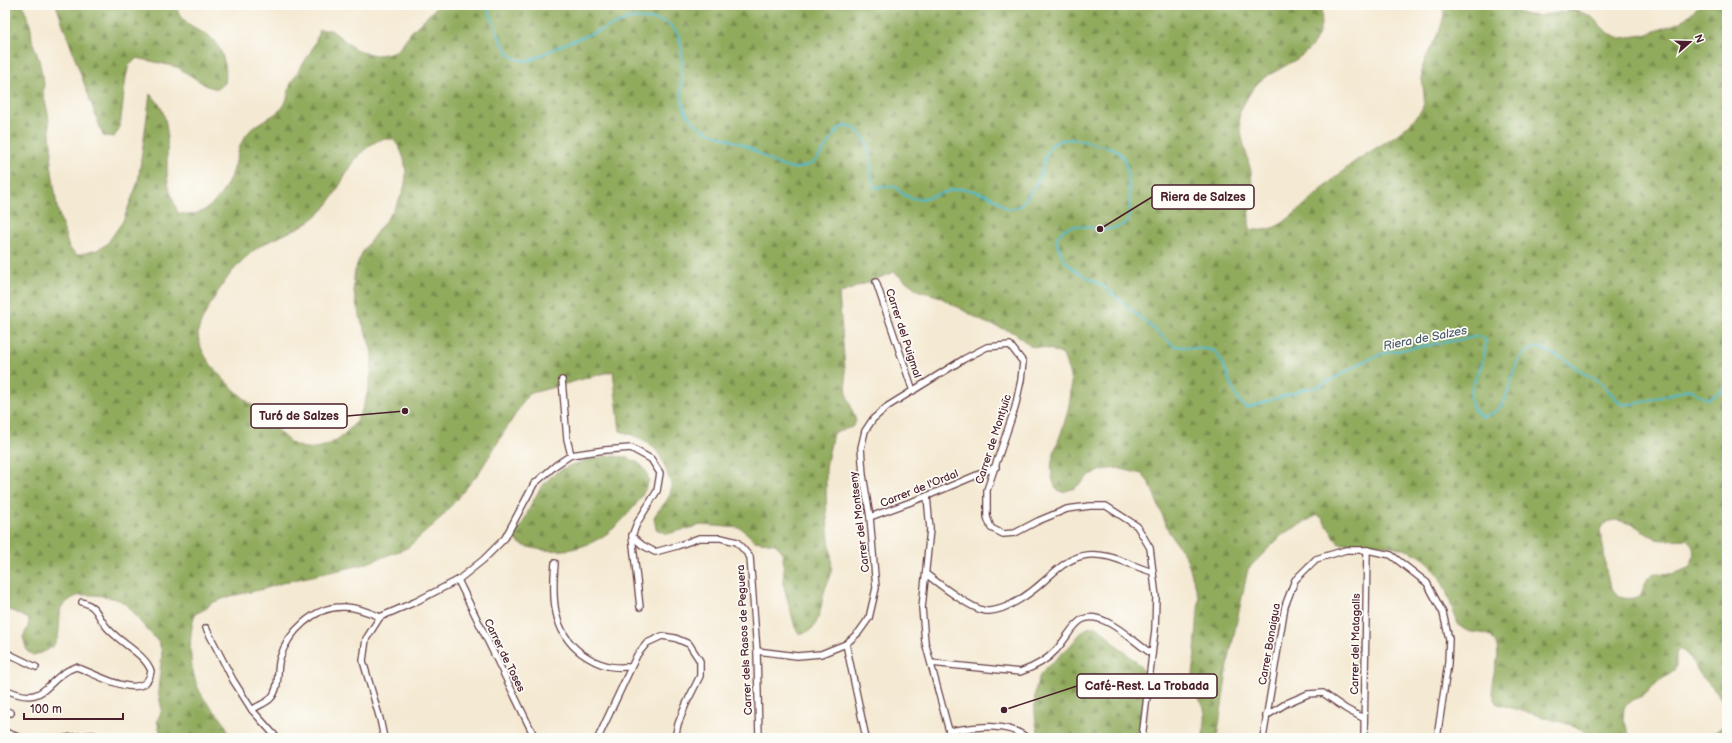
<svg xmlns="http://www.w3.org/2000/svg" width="1732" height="743" viewBox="0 0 1732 743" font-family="'Balsamiq Sans',sans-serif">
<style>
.forest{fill:url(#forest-firs);stroke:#6e6544;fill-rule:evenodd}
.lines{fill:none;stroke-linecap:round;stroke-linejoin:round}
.stream{stroke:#4fbacb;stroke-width:2}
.minor-casing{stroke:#643d44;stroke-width:8}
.minor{stroke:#fff;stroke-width:5.5}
.labels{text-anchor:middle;stroke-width:3.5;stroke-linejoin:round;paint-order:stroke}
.street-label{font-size:11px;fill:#4a1f2b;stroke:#fdfcf7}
.water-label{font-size:12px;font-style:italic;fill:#4c5d6b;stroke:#fdfcf7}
.leader{fill:none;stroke:#4a1f2b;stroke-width:1.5}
.callout-dot{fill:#4a1f2b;stroke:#fdfcf7;stroke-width:1.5}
.callout{fill:#fdfcf7;stroke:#4a1f2b;stroke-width:1.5}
.callout-label{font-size:12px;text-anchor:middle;font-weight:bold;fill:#4a1f2b}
</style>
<defs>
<pattern id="forest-firs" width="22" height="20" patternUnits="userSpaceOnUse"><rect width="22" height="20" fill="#91ab5d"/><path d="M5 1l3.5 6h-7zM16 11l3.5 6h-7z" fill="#788b4d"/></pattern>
</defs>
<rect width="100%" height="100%" fill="#fdfcf7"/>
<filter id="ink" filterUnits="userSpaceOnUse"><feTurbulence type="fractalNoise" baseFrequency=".025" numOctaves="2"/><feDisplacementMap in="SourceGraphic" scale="8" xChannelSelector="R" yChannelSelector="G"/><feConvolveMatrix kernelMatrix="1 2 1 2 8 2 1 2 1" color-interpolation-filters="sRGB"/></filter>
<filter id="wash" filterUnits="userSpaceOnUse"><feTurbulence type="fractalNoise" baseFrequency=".012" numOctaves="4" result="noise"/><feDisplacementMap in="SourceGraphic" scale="16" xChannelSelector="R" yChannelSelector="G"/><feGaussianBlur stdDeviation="0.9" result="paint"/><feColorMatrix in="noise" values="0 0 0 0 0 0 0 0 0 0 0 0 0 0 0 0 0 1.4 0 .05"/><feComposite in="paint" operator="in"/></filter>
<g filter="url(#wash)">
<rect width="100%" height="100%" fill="#f4e9d2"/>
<g class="forest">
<path d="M5,5H23L31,28L32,40L39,60L44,83L43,93L48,113L52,154L51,164L57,207L69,248L77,255L97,250L107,244L123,221L138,182L150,94C176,115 164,154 168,183C170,193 174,203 178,213C181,213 186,215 190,215C213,212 227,188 234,168C238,156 238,145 247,134C256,122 271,119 281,109C288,102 287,95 290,86C291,82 295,77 297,73C306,59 316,46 319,30H331L355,49L365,53L376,55L387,54L398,50L411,32L439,5H1322C1323,44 1310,52 1278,70C1271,74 1265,76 1260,81C1252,88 1246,100 1241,109C1235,122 1248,157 1251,172C1254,192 1246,211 1250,229C1262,232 1274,229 1284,222C1307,205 1326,184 1349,166C1373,147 1405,136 1422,109C1428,98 1420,82 1422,70C1427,47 1446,30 1444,5H1508L1516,11L1527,15L1538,16L1572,10L1583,13L1592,17L1608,33L1621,38L1644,35L1681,22L1700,5H1727V710C1722,696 1710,686 1701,675C1694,666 1691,656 1681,650L1676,651V667L1673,672L1659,681L1642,696L1627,703L1624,708L1623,720L1631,738H1594L1575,726L1498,704C1481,682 1508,658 1493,639C1484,628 1470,638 1458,624C1451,606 1446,586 1435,570C1414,541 1371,544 1339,544L1322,518L1317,515L1282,535L1248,569L1229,658L1217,738H1202C1206,723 1209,704 1193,694L1190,682L1193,676L1199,598L1187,559L1169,532L1150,484L1142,474L1117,468L1103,470L1090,475L1075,488L1062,492L1056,489C1045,465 1056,450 1063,427C1067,416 1070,402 1071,391C1072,378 1067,366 1063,355L1050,349L1030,346L1015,333L984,322L938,296L919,291L894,272L839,294L847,395L856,421L852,427L833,433C831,445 827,457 826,469C826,489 826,510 828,530C829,544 833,558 831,572C831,579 827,583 825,589C820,605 821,635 798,633L795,627L784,587L783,555L780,549L775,544L755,541L741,528L701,525L667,534L656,529L654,517C659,508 669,501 671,491C672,485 669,478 667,472C657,444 648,440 620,431L613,371L528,394L478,474L438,521L407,548L362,565L285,582L264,589L231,596L211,603L207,608L195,614C187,638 189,679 205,700C213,711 224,718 228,732L226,738H162L157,721L162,710L158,691L162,653C160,639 151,635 143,625C136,617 132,608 123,602C113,596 87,593 77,596C71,598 66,603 61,607C57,633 65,648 33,655L27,651L23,637L28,627L29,619L10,610H5ZM382,139H393C400,147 403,154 405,164C414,206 364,233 355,271C349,298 364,324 371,349C375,363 367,402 359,416C350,433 328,450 307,448C287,447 277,427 263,415C242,395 201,367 198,335C197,322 223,283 232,272C241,261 253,250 265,243C269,241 273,240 277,238C289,232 304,226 315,217C343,195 347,152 382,139ZM1618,520L1634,525L1656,539L1662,540L1688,539C1696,547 1694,557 1690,567L1674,574L1656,573L1652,574L1648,578L1640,596C1608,608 1606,574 1604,552C1603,545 1601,538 1600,530C1603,522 1609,521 1618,520Z"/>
<path d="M56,5H175C179,16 187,24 197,30C201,32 205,33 208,35C222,46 228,67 225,83L218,89L207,86L177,67L137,58L129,65L126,77L121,119L119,129L114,137L103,136Z"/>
<path d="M607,456C626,456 644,459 649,480C644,495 636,505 626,516C602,543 573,555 537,549C528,547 519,546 514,537C517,531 521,527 524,521C544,473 557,466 607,456Z"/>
<path d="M1090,627H1096L1101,629L1114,643L1139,664L1147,679L1138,738H1040C1034,722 1031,689 1041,674C1049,664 1059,657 1068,648C1076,640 1080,631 1090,627Z"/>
<path d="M1727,723V738H1708Z"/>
</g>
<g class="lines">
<path class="stream" d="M486,5L500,39L509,54L516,59L524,61L531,60L564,44L629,19C636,18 642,19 650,19C703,23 670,83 686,112C698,135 727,136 748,147C765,156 785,175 806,166C822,161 828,139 840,128C846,125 851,125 857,130C877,148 866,169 875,188L889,186L896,187C917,213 938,188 963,189C972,190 987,194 995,199C1000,202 1003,206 1007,209C1011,208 1016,208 1019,206C1026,201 1040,179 1042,170C1045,157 1047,143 1062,140C1077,137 1090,144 1104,146C1119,148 1125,157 1127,170C1129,185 1131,208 1128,222C1120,227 1109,230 1100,229C1082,227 1064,219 1056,241L1065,261L1076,271L1103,286L1174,346L1213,350C1230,365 1228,395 1247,408L1305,389L1318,387L1365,361L1384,353L1480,336L1486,341C1485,348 1484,356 1482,363C1475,382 1460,402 1482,417C1524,408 1498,356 1538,347L1564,359L1588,376L1595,378L1606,388L1621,404H1635L1689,389L1707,399C1715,396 1723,392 1727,384"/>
</g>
</g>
<g filter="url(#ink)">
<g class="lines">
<defs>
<g id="minor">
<path d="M876,282L913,391"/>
<path d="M562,380L567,439L571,455"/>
<path d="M927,496L930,529L922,608L925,642L949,731L948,738"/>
<path d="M870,517L927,496L996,467"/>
<path d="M632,536L640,607"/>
<path d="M555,563C552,597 552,631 581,653C588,658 599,664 608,666C615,668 623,667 630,667"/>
<path d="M926,574C938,583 975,613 989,611C1008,610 1031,593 1044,581C1055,571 1068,559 1082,556C1107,550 1130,566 1153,572"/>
<path d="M458,580L535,738"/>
<path d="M206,628L233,680L252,710L277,738"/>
<path d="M846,644L866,738"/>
<path d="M757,651L797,656L821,654L846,644L859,632L869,618L876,588L870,517L863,475L861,448L865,431L873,419L888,406L964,359L987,347L1010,345L1023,362L1021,380L1015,408L987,490V517L991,528L1003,534L1015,533L1038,521L1067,509L1090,506H1106L1137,526L1150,548L1156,597L1155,630L1142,738"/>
<path d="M5,652L36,667"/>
<path d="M931,663L1020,672C1032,668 1047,660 1056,650C1073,632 1077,607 1107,622C1122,629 1138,645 1152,654"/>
<path d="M5,689C47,710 45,677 76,667C95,673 146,705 151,671C145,653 116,641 105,625C96,614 98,607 82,602"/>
<path d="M5,710L11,713"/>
<path d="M252,710C257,706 266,703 270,699C281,688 276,671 280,658C288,632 314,607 342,607C355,606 369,612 380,617"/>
<path d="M1266,716L1287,703L1308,694L1323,693L1346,709L1363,718"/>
<path d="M949,731C974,727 1007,721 1027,738"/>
<path d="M5,732L21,738"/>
<path d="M66,738L93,735L104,738"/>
<path d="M384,738L380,719L363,661L366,639L380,617L415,602L458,580L483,560L505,538L534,484L556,465L571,455L605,450L631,448L651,459L660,473L657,491L637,523L632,536L642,545L655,552L677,546L699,538H721L737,542L750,557L757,651L759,738"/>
<path d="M598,738L637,655L647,643L662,636L675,638L689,644L700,661V676L686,704L678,724L675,738"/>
<path d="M1263,738L1285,606L1295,580L1316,559L1346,550H1367L1391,555L1427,583L1443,613L1449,639L1448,663L1437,738"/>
<path d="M1364,738L1367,550"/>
</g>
</defs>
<use href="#minor" class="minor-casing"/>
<use href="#minor" class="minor"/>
</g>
</g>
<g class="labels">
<g class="street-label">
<text transform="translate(904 333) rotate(72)" y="4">Carrer del Puigmal</text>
<text transform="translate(993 439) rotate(-72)" y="4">Carrer de Montjuïc</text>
<text transform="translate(919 488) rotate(-22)" y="4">Carrer de l'Ordal</text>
<text transform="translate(859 522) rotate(-97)" y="4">Carrer del Montseny</text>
<text transform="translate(744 640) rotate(-93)" y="4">Carrer dels Rasos de Peguera</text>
<text transform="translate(1269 644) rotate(-80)" y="4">Carrer Bonaigua</text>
<text transform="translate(1355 644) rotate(-89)" y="4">Carrer del Matagalls</text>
<text transform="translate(505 655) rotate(64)" y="4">Carrer de Toses</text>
</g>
<g class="water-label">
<text transform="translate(1425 338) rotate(-11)" y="4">Riera de Salzes</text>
</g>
</g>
<path class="leader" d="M1100 229L1152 197M405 411L347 416M1004 710L1077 686"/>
<g class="callout-dot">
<circle cx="1100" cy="229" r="4"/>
<circle cx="405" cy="411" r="4"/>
<circle cx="1004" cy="710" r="4"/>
</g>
<g class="callout">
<rect x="1152" y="185" width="102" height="24" rx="4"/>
<rect x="251" y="404" width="96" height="24" rx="4"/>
<rect x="1077" y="674" width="140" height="24" rx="4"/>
</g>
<g class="callout-label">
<text x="1203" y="201">Riera de Salzes</text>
<text x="299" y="420">Turó de Salzes</text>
<text x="1147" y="690">Café-Rest. La Trobada</text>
</g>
<rect width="1732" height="743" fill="none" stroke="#fdfcf7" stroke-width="20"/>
<g transform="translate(1690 42) rotate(70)" stroke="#fdfcf7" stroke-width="3" paint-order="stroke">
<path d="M0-3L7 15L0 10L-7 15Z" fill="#4a1f2b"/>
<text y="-6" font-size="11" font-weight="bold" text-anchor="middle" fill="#4a1f2b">N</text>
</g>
<path d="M24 713v6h99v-6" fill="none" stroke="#4a1f2b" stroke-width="2"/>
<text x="30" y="713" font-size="12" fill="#4a1f2b" stroke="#fdfcf7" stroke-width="3" paint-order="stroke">100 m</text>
</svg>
